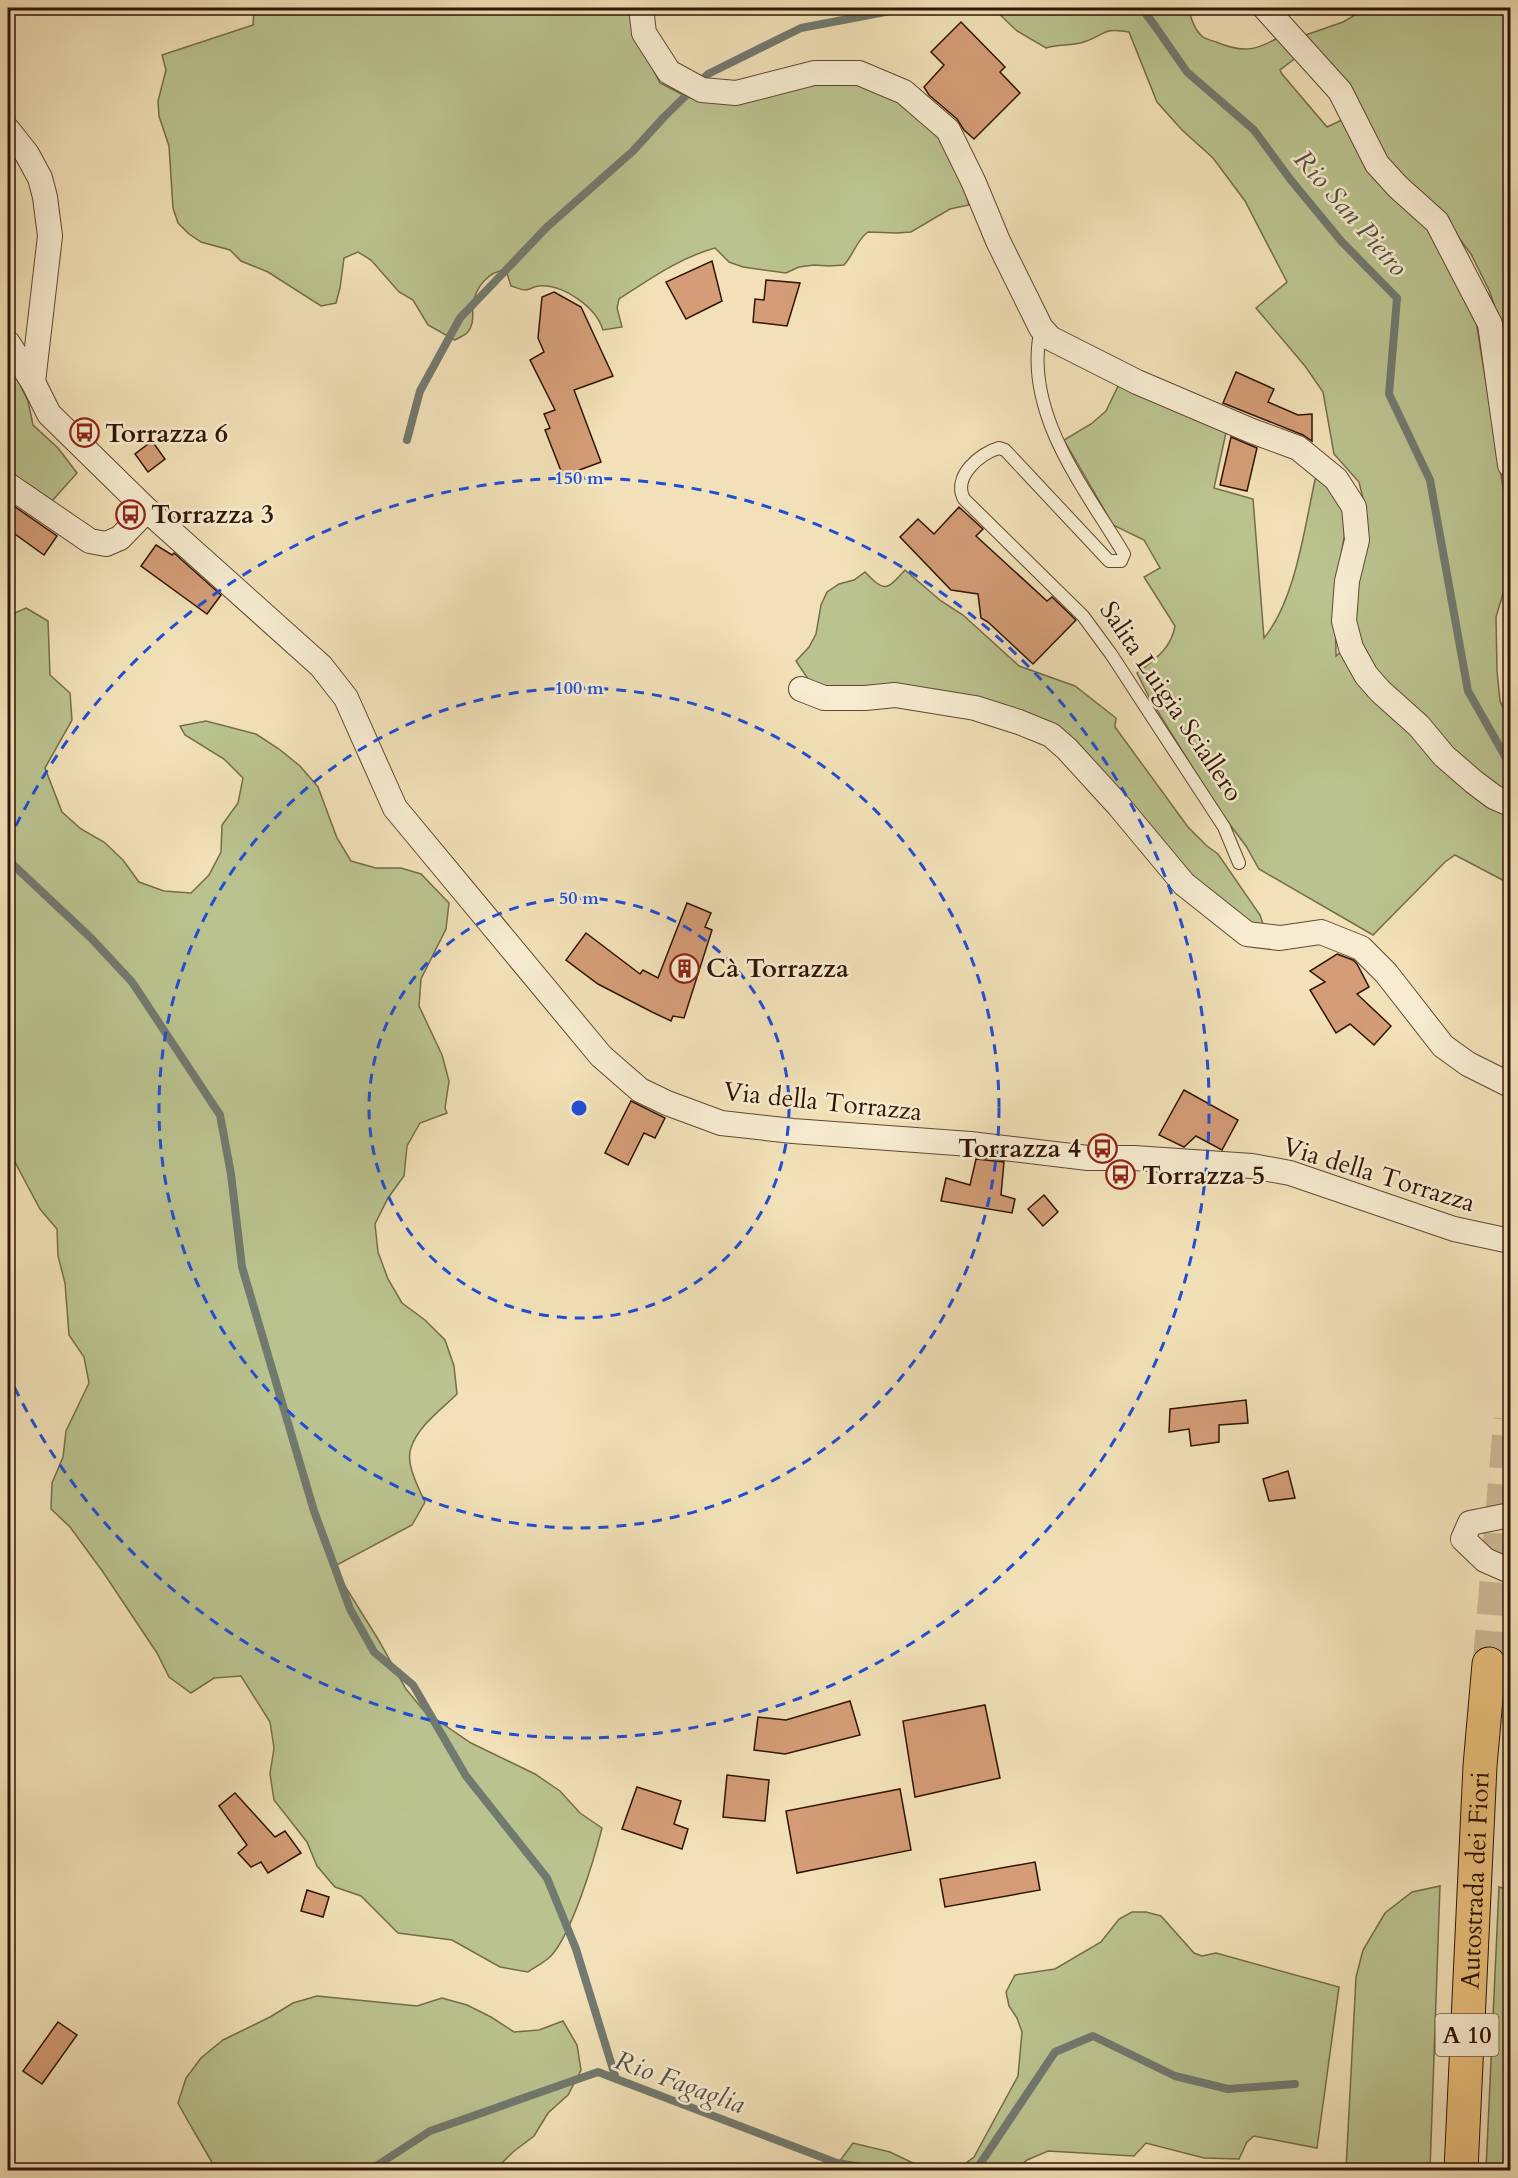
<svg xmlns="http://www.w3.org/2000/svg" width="1518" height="2178" viewBox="0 0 1518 2178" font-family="Cardo,serif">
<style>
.green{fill:#bac38f;stroke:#766c4a;stroke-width:1.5}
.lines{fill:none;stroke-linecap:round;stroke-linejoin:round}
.stream{stroke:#72796f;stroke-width:8}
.building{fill:#d49d77;stroke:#311404;stroke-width:1.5}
.motorway-tunnel{stroke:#cbb894;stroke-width:33;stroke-dasharray:33 16;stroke-linecap:butt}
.service-casing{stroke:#614731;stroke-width:14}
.minor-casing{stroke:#614731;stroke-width:26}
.motorway-casing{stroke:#311404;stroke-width:35}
.service{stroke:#f7ecd1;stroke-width:12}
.minor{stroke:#f7ecd1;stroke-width:24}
.motorway{stroke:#e9c07c;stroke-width:33}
.ring{fill:none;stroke:#1d4ed8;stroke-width:3;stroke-dasharray:10 8}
.labels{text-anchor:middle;stroke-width:5;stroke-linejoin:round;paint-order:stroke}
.shield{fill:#f7ecd1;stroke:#6c5542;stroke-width:1.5}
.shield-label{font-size:24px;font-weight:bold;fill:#311404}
.poi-label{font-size:26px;font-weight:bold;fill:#311404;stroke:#f7ecd1;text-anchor:start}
.street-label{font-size:26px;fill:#311404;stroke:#f7ecd1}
.water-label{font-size:27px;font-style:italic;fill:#574f43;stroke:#f7ecd1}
.centre{fill:#1d4ed8;stroke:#f7ecd1;stroke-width:3}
.ring-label{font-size:18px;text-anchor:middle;font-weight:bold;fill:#1d4ed8;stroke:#f7ecd1;stroke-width:5;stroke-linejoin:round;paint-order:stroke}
</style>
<rect width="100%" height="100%" fill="#f2e1b8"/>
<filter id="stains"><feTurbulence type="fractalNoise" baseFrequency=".00333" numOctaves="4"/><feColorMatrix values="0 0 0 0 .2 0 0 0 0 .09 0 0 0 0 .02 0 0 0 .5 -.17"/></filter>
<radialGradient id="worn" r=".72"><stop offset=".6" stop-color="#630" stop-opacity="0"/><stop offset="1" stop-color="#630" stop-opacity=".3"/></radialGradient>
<g class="green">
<path d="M254,8H632L640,43L660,83L687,97L707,101L810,79L871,83L933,126L959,166L969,205L950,209L911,232L897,233L868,232C856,241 854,254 844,265L829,266L814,265L799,267L786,273L743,267L729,262L715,248C679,258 650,279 619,299L617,308L622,327L603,330C596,307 563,284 539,286C534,286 530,290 525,290C521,290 515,287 511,286L506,270C488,271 475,288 473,305C472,315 475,324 467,333C465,335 458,338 455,340L428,325L413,300L399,292L371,260L358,252L344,258L340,288L336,303L321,306L268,272L241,261L230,250L201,242L189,234L178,223L173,208L169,146L159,116L158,101L166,70L162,55L253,25Z"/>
<path d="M993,8H1188C1191,17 1194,30 1203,37C1206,39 1213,41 1216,42C1242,53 1256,51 1279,37L1297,57L1280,70L1282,74L1327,127L1342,120L1443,243L1475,315L1509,524L1510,551L1505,587L1496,617L1497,671L1500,701L1510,723V884L1455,855L1445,862L1373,935L1259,869L1246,846L1219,810L1150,699L1137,673C1155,659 1171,649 1175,626L1144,577L1160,568L1144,540L1113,525L1064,440L1091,424L1106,411L1121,380L1227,428L1214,488L1253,499L1264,638C1297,598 1305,522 1317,471L1340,501L1346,526L1335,592L1336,656L1355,639L1351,613L1366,510L1359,482L1334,454L1323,392L1305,366L1256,308L1287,282L1245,201L1213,158L1182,130L1157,102L1129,32C1103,27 1105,35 1084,42C1071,46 1058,44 1046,48L1017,31Z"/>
<path d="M1367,8H1510V361L1502,327L1489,290L1471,254L1453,230L1402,180L1303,36L1343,22Z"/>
<path d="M8,361L28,401L33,425L58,448L77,473L52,501L8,471Z"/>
<path d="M905,570L941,601L963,615L1019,666L1075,686L1116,718L1115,727L1188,827L1207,846L1218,854L1260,915L1264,927L1251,925L1185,872L1061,735L836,691L808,679L796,661L809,647L816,634L821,605L827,592L839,584L854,580L865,572C885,593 887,590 905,570Z"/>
<path d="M26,608L48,621L50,675L70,693L72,720L45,768L62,812L81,829L104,842L123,860L139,882L164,891L191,893L209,875L221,852L222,825L238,803L243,778L224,759L185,735L180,726L206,721L256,734L279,749L300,766L318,787L337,838L351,861L376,868H401L421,874L449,903L446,929L421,979L419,1006L442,1055L449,1081L445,1108L447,1113L420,1123L407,1146L404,1176L388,1198L375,1224L378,1252L388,1279L402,1303L425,1320L445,1340L454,1366L457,1394C441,1410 418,1426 411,1448C405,1463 419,1489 425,1502L412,1525L333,1567L378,1639L406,1689L424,1711L471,1743L535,1774L560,1791L580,1813L602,1828C594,1860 572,1933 551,1956C545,1962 535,1967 528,1972L500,1967L452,1940L398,1933L361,1896L335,1887L317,1866L307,1842L274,1800L270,1774L274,1748L270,1722L241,1676L214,1678L191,1693L169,1677L157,1653L103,1572L70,1527L51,1509L52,1483L63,1457L66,1431L89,1383L84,1357L69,1335L65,1283L58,1256L57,1229L40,1209L8,1149V616Z"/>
<path d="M1440,1886L1430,2170H1346L1356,1977L1363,1950L1385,1913L1412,1892Z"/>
<path d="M1499,1887L1510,1890V2170H1486Z"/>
<path d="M1132,1912H1146L1161,1916L1194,1953L1202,1956L1216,1953L1339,1987L1317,2148L1254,2136L1247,2142L1239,2159L1204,2158L1146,2143L1134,2156L1048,2151L1027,2160L1016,2170H833L853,2143L890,2152L917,2165L932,2168L962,2166L974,2157L1018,2076L1022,2032L1017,2018L1009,2006L1006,1992L1015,1975L1055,1969L1101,1942L1119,1919Z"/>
<path d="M317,1996L417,2006L442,1998L467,2005L491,2017L514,2032L539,2030L563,2021L577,2045L581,2070L568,2095L548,2113L534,2136L513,2152L495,2170H216C204,2147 190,2126 178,2103L186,2078L201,2058L223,2040L270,2017L293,2003Z"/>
</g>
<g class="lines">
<g class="stream">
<path d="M1137,8L1143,10L1155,26L1187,72L1254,130L1290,179L1342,242L1397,298L1389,394L1430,480L1468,691L1510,765"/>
<path d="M407,440L420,391L460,318L547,227L633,151L664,117L708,74L801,28L906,8"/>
<path d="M8,860L91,938L132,982L220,1115L231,1174L242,1267L314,1511L350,1609L374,1652L413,1685L466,1776L547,1878L576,1949L616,2079"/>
<path d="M370,2170L430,2131L598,2072L837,2163L881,2170"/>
<path d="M976,2170L1055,2052L1093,2036L1175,2076L1228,2089L1295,2084"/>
</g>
</g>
<g class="building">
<path d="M961,22L1005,67L1000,72L1020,93L974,139L964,130L957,119L929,95L924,87L944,65L931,52Z"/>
<path d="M712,261L722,301L686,319L666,282Z"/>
<path d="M766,280L800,283L787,326L753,322L755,299L764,300Z"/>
<path d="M554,292L581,307L613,376L574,390L601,462L563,476L545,430L550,428L544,414L555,410L530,360L544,352L538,338L542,297Z"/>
<path d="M1236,372L1274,389L1268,402L1298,415L1312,414V441L1303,435L1223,403Z"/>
<path d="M1231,437L1257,448L1247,491L1220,485Z"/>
<path d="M152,441L165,459L148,472L135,454Z"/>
<path d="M8,502L57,536L44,555L8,529Z"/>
<path d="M959,507L983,529L976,536L1047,601L1052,597L1076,620L1033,664L988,622L981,618L978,594L951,590L900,537L918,519L934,534Z"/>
<path d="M156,545L172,555L174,553L221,595L207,614L141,566Z"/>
<path d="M687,903L711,913L705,927L712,930L684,1018L673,1016L671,1021L652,1012L598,984L566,960L586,933L640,974L643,970L658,978Z"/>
<path d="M1337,954L1353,960L1357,964L1369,987L1357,994L1391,1026L1374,1045L1350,1024L1336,1033L1310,990L1325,982L1310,971Z"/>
<path d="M1184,1090L1238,1120L1222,1150L1196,1136L1184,1147L1159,1135Z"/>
<path d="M631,1101L665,1118L655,1138L644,1133L628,1165L605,1153Z"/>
<path d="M976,1159L1004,1162L1001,1195L1015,1199L1012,1213L941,1201L946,1178L970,1185Z"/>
<path d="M1044,1195L1058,1212L1043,1226L1028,1209Z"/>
<path d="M1246,1400L1248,1423L1219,1425V1442L1191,1446L1189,1429L1169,1432L1170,1409Z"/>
<path d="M1288,1471L1295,1498L1269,1501L1263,1479Z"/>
<path d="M850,1701L860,1735L785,1754L754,1750L758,1717L786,1720Z"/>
<path d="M985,1705L1000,1778L915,1797L903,1721Z"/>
<path d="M727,1775L769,1780L765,1821L723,1817Z"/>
<path d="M637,1787L681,1801L674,1824L688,1829L682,1849L622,1829Z"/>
<path d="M900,1789L911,1850L797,1873L786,1811Z"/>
<path d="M235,1793L275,1837L285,1831L301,1853L268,1873L261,1862L251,1867L238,1853L247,1845L219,1806Z"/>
<path d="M1035,1862L1040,1890L945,1907L940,1879Z"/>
<path d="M307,1890L329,1897L323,1917L301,1911Z"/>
<path d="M58,2022L77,2035L42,2084L23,2071Z"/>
</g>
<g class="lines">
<path class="motorway-tunnel" d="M1489,1664L1510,1419"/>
<defs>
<path id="service" d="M1041,328C1022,412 1084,487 1124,554L1121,561H1109L1005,450L999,448C980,453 952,477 964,499L1083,616L1111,654L1224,827L1239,863"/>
<g id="minor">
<path d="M641,8L644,33L669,72L702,90L736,93L814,73H859L904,92L948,130L974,183L998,241L1041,328L1050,338L1137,382L1252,431L1298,448L1336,479L1354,507L1357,540L1347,581L1344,621L1351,648L1366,675L1380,691L1419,726L1444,756L1474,782L1494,797L1510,804"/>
<path d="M1265,8L1340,91L1377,164L1398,187L1437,222L1490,324L1510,465"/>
<path d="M8,130L27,154L40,178L45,197L50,236L33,382"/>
<path d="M8,343L33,382L49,414L147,510L321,666L346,698L395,808L601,1056L640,1090L667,1103L721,1123L793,1131L970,1144L1088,1158H1134L1252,1166L1290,1173L1454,1229L1510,1241"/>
<path d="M8,485L90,541L106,544L120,538L147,510"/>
<path d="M801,689L824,698H865L895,695L975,708L1019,722L1051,735L1067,749L1119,806L1184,884L1247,934L1280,938L1321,932L1361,948L1386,973L1443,1046L1468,1064L1510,1085"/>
<path d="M1510,1515L1470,1523L1463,1539L1485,1560L1510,1571"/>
</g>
<g id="motorway">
<path id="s1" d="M1461,2170L1480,1766L1489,1664"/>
</g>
</defs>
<use href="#service" class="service-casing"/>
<use href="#minor" class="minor-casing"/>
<use href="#motorway" class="motorway-casing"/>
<use href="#service" class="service"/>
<use href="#minor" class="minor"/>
<use href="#motorway" class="motorway"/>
</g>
<g class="ring">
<circle cx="579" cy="1108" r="210"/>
<circle cx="579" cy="1108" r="420"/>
<path d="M8 842A630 630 0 1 1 8 1374"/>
</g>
<defs>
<symbol id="bus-ring" viewBox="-11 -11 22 22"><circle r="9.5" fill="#f7ecd1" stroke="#8f2418" stroke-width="1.5"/><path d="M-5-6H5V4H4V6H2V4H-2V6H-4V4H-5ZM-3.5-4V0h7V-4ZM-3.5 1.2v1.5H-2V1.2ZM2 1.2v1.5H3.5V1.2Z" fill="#8f2418"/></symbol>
<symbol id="building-ring" viewBox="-11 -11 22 22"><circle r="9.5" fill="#f7ecd1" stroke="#8f2418" stroke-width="1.5"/><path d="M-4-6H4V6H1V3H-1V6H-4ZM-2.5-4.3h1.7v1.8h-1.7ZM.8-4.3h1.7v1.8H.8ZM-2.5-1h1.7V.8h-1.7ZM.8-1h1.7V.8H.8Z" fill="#8f2418"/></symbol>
</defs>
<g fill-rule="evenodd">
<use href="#bus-ring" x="68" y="416" width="33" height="33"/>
<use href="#bus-ring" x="114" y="498" width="33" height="33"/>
<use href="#building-ring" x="668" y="952" width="33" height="33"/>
<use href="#bus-ring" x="1086" y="1132" width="33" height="33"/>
<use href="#bus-ring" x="1104" y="1158" width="33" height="33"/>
</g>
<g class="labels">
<rect class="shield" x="1435.5" y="2014" width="63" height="42" rx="4.5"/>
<g class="shield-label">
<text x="1467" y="2043">A 10</text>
</g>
<g class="poi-label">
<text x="105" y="442">Torrazza 6</text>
<text x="151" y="523">Torrazza 3</text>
<text x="706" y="977">Cà Torrazza</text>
<text x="1081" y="1157" text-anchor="end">Torrazza 4</text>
<text x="1142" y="1184">Torrazza 5</text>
</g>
<g class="street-label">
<text transform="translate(1172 701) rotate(56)" y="9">Salita Luigia Sciallero</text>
<text transform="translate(823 1101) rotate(6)" y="9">Via della Torrazza</text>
<text transform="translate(1379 1174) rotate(17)" y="9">Via della Torrazza</text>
<text dy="9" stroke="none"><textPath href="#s1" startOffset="290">Autostrada dei Fiori</textPath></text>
</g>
<g class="water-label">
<text transform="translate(1351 213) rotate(49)" y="9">Rio San Pietro</text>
<text transform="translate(680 2082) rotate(20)" y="9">Rio Fagaglia</text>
</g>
</g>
<circle cx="579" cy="1108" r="9" class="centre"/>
<g class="ring-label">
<text x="579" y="484">150 m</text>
<text x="579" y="694">100 m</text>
<text x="579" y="904">50 m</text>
</g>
<rect width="1518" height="2178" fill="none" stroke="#f2e1b8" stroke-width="30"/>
<rect x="9" y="9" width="1500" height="2160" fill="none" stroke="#311404" stroke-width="3"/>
<rect x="15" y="15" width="1488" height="2148" fill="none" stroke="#311404" stroke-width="1.5"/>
<rect width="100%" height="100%" filter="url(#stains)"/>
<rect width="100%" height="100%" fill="url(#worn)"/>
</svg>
